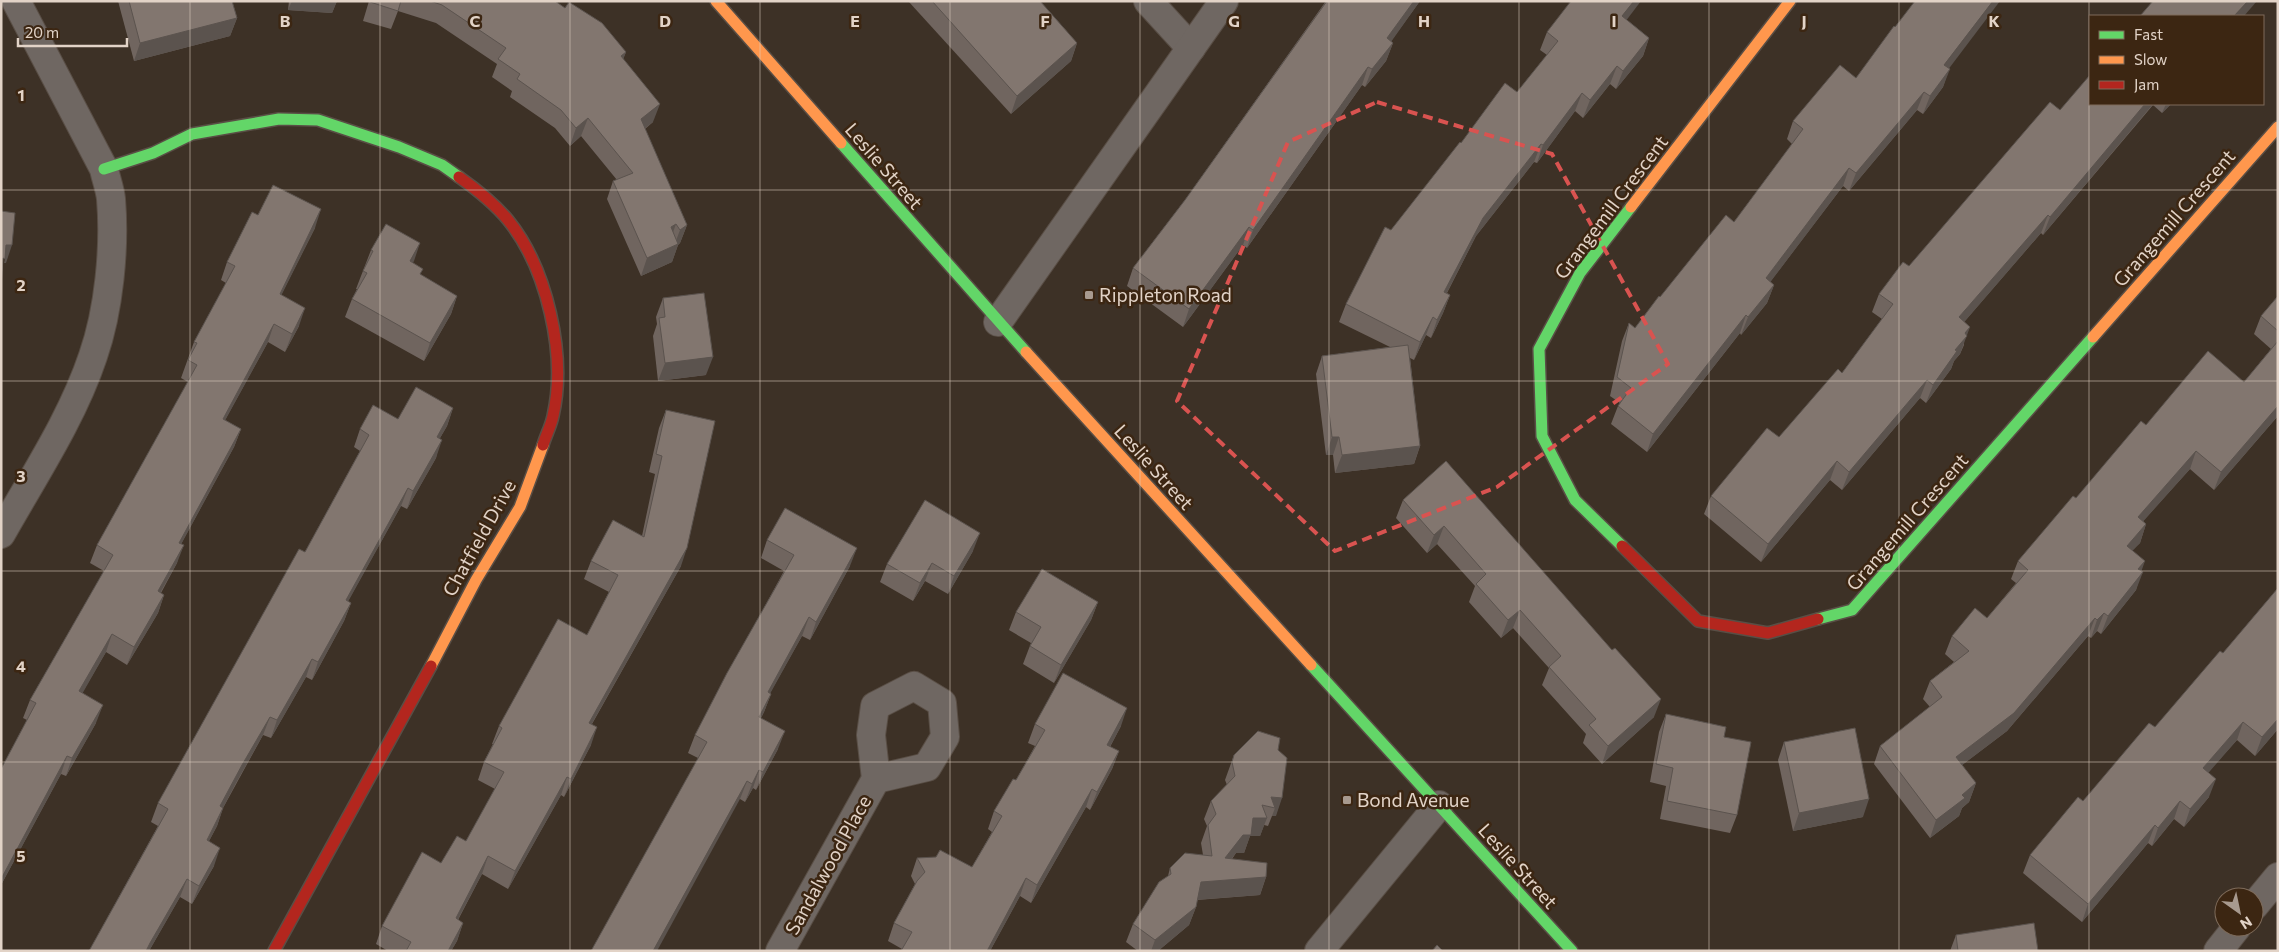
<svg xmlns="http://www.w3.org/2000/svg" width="2279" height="952" viewBox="0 0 2279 952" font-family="Commissioner,sans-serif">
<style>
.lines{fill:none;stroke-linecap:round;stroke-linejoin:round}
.street-casing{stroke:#594e45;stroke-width:30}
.fast-casing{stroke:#594e45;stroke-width:14}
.slow-casing{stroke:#594e45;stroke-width:14}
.jam-casing{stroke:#594e45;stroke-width:14}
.street{stroke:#6f6762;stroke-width:28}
.fast{stroke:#63d668;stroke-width:11}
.slow{stroke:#ff974d;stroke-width:11}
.jam{stroke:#b3261e;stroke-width:11}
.wall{fill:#70655f}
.shaded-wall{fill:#5b534e}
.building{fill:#82766f;stroke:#5b534e}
.marked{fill:none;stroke:#d95350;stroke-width:4;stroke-dasharray:10 6;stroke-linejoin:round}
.grid{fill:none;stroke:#e2d3c7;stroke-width:1;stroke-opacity:0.55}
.poi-dot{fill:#a89a8f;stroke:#3c2612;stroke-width:2}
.labels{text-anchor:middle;stroke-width:5;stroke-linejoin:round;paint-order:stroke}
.street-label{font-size:19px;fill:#e2d3c7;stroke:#3c2612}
.poi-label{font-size:19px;fill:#e2d3c7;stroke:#3c2612;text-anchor:start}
.grid-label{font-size:16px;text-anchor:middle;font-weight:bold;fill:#e2d3c7;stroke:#3c2612;stroke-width:5;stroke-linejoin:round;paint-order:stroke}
</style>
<rect width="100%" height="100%" fill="#3d3126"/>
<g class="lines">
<defs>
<g id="street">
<path d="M1148,1L1191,48"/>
<path d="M998,322L1224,1"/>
<path d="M1,534C33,477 72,419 93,356C109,310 115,248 111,199C110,189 106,179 104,169L16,1"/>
<path d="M2254,906L2278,877"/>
<path d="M780,951L876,779L871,735L875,706L914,686L942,703L945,737L927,767L876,779"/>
<path d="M1319,951L1439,805"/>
<path d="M2218,951L2237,927"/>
</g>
<g id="fast">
<path d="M841,143L1026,352"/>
<path d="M104,169L153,153L192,134L279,119L318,120L399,147L442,165L459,177"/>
<path d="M1622,546L1575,500L1542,436L1539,349L1580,273L1631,207"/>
<path d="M1818,619L1852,610L2093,337"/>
<path d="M1311,665L1572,951"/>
</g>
<g id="slow">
<path d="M716,1L841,143"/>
<path d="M1631,207L1790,1"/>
<path d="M2093,337L2278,127"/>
<path d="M1026,352L1311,665"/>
<path d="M431,666L476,580L520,507L543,445"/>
</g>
<g id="jam">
<path d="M459,177C476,189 494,203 508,220C547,268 567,355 553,416C551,426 546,435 543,445"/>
<path d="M1622,546L1698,621L1768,633L1818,619"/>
<path d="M274,951L431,666"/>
</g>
</defs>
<use href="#street" class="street-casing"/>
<use href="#fast" class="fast-casing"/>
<use href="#slow" class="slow-casing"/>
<use href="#jam" class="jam-casing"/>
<use href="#street" class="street"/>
<use href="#fast" class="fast"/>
<use href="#slow" class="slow"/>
<use href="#jam" class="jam"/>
</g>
<g class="wall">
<path d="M118,1H232L237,18L230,36L134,61Z"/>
<path d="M289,1H337L332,13L288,10Z"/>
<path d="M369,1H555L626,52L623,59L653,122L645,129L687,225L680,243L678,245L672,262L641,276L607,199L613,181L617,180L581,136L570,146L555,128L510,97L512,91L492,77L497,64L436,23L398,11L391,29L363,21Z"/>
<path d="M910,1H1040L1077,43L1071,61L1011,114L909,2Z"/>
<path d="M1326,1H1420L1391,41L1393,43L1386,61L1365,87L1362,85L1247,248L1243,245L1183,327L1127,286L1133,268L1185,200Z"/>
<path d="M1627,20L1649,38L1643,56L1616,89L1610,84L1583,118L1575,111L1537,163L1534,162L1476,236L1447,293L1450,295L1443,313L1431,338L1426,335L1414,360L1410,358L1420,446L1414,464L1335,473L1333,455H1326L1316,374L1322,356L1390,347L1339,322L1346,304L1391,230L1461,143L1517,92L1547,55L1540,50L1547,32Z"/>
<path d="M1949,69L1943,87L1923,114L1917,110L1849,191L1843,186L1770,282L1774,285L1767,303L1741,335L1740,333L1647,452L1611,424L1618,406L1620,403L1610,396L1622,341L1629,323L1635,328L1660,297L1734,222L1792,144L1787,139L1793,121L1856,78Z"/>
<path d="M2090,104H2171L2162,113L2153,105L2043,235L2041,233L1964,322V345L1960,354L1954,361L1951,369L1926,403L1920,398L1842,490L1830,480L1761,562L1704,514L1711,496L1779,437L1842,373L1882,319L1872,312L1879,294L1909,266L2060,110Z"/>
<path d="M258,215L315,228L281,295L299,326L285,352L268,342L225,420L241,429L234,447L181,544L177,563L161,593L164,595L158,613L127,665L106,652L82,693L96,723L66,776L61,774L1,885V769L27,720L23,718L30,700L104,571L90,563L97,545L188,382L181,378L194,342L226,283L221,280L227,262Z"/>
<path d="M371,250L413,263L421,275L457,296L451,314L424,361L345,317L352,299L357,289H356Z"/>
<path d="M2278,296V418L2277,417L2214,490L2190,469L2143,521L2146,524L2140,543L2132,550L2141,572L2136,590L2101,634L2097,631L2091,638L2088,636L2007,731L1962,765L1976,783L1969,802L1962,808L1959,816L1930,838L1874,764L1880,746L1930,707L1923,699L1930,681L1954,662L1945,654L1952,636L1987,618L2016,583L2011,579L2018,561L2076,498L2146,425L2244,382L2271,349L2254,334L2261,316Z"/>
<path d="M663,298L706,375L658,381L653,336L657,324L656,317Z"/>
<path d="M453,408L447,426L440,438L436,458L407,509L401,506L348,601L351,603L344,621L312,680L306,677L271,738L263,735L223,808L217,826L209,841L214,866L192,904L180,897L149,951H89L158,826L151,822L158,803L305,552L360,451L354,447L360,429L398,419Z"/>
<path d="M666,410L681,566L592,724L591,745L564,797L561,795L508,889L482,874L458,920L463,923L457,941L451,951H388L376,944L382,926L441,863L466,841L495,789L478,780L484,762L493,744H492L499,726L587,635L609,592L584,579L591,561L642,536L655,474L649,472L659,428Z"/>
<path d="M1446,461L1654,717L1602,764L1583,743L1586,734L1542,685L1549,668L1513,628L1501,638L1469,602L1475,586L1437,544L1427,553L1396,518L1403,500Z"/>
<path d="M767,540L850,566L810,640L802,636L770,693L771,694L764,712L761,718L778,749L756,790L753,788L745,802L740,799L698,758L688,753L695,735L784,571L761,558Z"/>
<path d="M973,551L948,594L925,581L913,601L880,582L887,564Z"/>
<path d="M2278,588V729L2255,756L2237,740L2208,772L2209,797L2184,827L2174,819L2152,846L2148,843L2082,922L2023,873L2030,855L2155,727L2223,653Z"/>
<path d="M1098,602L1091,620L1054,683L1023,664L1031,643L1009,630L1016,612Z"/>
<path d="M1666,714L1724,737L1737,815L1730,833L1660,819L1666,786L1650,782L1659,732Z"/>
<path d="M1035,724L1121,726L1110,747L1119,751L1112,769L1090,810L1086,807L1031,903L1020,896L990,951H901L902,949L888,941L894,923L915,884L911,876L917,858L972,867L992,832L988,829L994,811L1016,780L1035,746L1028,743Z"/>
<path d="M1784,742L1863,817L1793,831L1778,760Z"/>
<path d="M1278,750L1276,816H1272L1268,826L1264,825L1260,836H1250L1244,853H1236L1232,859L1266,877L1260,895L1197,900L1196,907L1189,925L1158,951H1138L1126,942L1133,924L1168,876L1170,868L1203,855L1201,843L1207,826L1204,819L1211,801L1227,785L1225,780L1234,755Z"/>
<path d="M1956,935L2038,951H1950Z"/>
</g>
<g class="shaded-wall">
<path d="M292,1H337L332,13L288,10Z"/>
<path d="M1414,1H1420L1381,56L1387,38Z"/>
<path d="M1634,1H1641L1616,34L1622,16Z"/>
<path d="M1993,1H2000L1938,83L1944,65Z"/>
<path d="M2248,1H2257L2244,16H2234Z"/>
<path d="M237,18L230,36L134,61L140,43Z"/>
<path d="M1649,38L1643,56L1616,89L1623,71Z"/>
<path d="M1077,43L1071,61L1011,114L1017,96Z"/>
<path d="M1393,43L1386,61L1365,87L1372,69Z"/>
<path d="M626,52L619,70L621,56Z"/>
<path d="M1617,66L1610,84L1583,118L1590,100Z"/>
<path d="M1368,67L1362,85L1247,248L1253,230Z"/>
<path d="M1950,69L1943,87L1923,114L1930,96Z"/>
<path d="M1924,92L1917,110L1849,191L1856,173Z"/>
<path d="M1582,93L1575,111L1537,163L1543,145Z"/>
<path d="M660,104L653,122L634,137L641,119Z"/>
<path d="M2145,104H2153L2043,235L2050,217Z"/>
<path d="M2166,104H2171L2162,113Z"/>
<path d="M588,118L581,136L570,146L576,128Z"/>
<path d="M1541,144L1534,162L1476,236L1438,310L1444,292L1483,218Z"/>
<path d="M1849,168L1843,186L1759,297L1766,278Z"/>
<path d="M321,209L315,228L273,312L280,294Z"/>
<path d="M2048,215L2041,233L1953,335L1959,317Z"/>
<path d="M676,224L669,243L671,227Z"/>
<path d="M687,225L680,243L678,245L672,262L641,276L647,258L674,246L680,230Z"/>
<path d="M1249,227L1243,245L1183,327L1189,309Z"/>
<path d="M420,243L414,261L404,279L410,261Z"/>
<path d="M6,245H12L6,263H4L5,259Z"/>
<path d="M1774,285L1767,303L1741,335L1748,317Z"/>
<path d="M1450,295L1443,313L1431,338L1437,320Z"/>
<path d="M457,296L451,314L424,361L430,343Z"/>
<path d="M305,308L299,326L285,352L292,334Z"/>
<path d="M1746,315L1740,333L1647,452L1653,434Z"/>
<path d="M1433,317L1426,335L1414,360L1420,342Z"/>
<path d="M274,324L268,342L216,437L223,419Z"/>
<path d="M1970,327L1960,354L1954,361L1951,369L1926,403L1933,385L1965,333Z"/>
<path d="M713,357L706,375L658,381L665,363Z"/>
<path d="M1927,380L1920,398L1842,490L1849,472Z"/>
<path d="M2278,406V415L2277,417L2214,490L2221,472Z"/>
<path d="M453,408L447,426L430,455L437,437Z"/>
<path d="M241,429L234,447L172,561L179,543Z"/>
<path d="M1332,437H1339L1333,455H1326Z"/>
<path d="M442,440L436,458L407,509L413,491Z"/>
<path d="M1420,446L1414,464L1335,473L1342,455Z"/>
<path d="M2196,451L2190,469L2131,535L2138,517Z"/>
<path d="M1837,461L1830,480L1761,562L1768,544Z"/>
<path d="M408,488L401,506L339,618L346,600Z"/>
<path d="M2146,524L2140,543L2120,564L2127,546Z"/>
<path d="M1444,526L1437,544L1427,553L1434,535Z"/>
<path d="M980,533L973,551L948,594L954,576Z"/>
<path d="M184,545L177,563L151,609L158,591Z"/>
<path d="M687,548L681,566L582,741L589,723Z"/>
<path d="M857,548L850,566L810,640L816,622Z"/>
<path d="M2145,561L2140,575L2143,572L2136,590L2101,634L2108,616L2138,569Z"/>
<path d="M932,563L925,581L913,601L920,583Z"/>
<path d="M164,595L158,613L127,665L134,647Z"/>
<path d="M1098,602L1091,620L1054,683L1061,665Z"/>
<path d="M351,603L344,621L312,680L318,662Z"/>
<path d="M1520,610L1513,628L1501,638L1508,620Z"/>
<path d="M2104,613L2097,631L2091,638L2097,620Z"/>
<path d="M809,617L802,636L761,710L768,692Z"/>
<path d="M2095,618L2088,636L2007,731L1949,775L1956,757Z"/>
<path d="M112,634L106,652L73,710L79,691Z"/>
<path d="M312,659L306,677L271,738L277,720Z"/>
<path d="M771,694L764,712L752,735L759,717Z"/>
<path d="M1661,699L1654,717L1602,764L1608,746Z"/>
<path d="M103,705L96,723L66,776L72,758Z"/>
<path d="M1127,708L1121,726L1101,763L1107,745Z"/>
<path d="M270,717L263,735L236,783L214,825L220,806L242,765Z"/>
<path d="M2278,719V729L2255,756L2262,737Z"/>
<path d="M2243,722L2237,740L2197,786L2203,768Z"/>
<path d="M597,727L591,745L564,797L571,779Z"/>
<path d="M785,731L778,749L756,790L763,772Z"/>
<path d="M1119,751L1112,769L1090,810L1097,792Z"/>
<path d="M67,756L61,774L1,885V879Z"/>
<path d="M759,770L753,788L745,802L752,784Z"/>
<path d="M567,777L561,795L508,889L515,871Z"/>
<path d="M2216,779L2209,797L2184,827L2190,809Z"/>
<path d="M747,781L740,799L657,951H653Z"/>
<path d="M1976,783L1969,802L1962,808L1959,816L1930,838L1936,820L1962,795Z"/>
<path d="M1092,789L1086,807L1031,903L1037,885Z"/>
<path d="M1271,797L1282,798L1276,816H1272L1275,808Z"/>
<path d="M1869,799L1863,817L1793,831L1799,813Z"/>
<path d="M2180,801L2174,819L2152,846L2158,828Z"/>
<path d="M223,808L217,826L200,858L207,840Z"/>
<path d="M1253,818H1267L1260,836H1250L1244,853H1236L1218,876L1225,858Z"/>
<path d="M2155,825L2148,843L2082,922L2088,904Z"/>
<path d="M220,848L214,866L192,904L199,886Z"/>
<path d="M488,856L482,874L449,936L456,918Z"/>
<path d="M1266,877L1260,895L1194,900L1201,882Z"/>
<path d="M1026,878L1020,896L990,951H987Z"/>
<path d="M187,879L180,897L149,951H146L150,943Z"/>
<path d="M1196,907L1189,925L1158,951H1151L1155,940Z"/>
<path d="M463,923L457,941L451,951H448Z"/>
</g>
<g class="building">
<path d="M129,1H232L237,18L140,43Z"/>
<path d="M370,1H401L398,11L370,2Z"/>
<path d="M430,1H555L565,8L569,2L602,23L626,52L621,56L660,104L641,119L687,225L680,230L676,224L671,227L678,244L647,258L613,181L633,173L588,118L576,128L561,110L517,79L520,74L498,59L506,48L442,5Z"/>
<path d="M932,1H1040L1077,43L1017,96Z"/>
<path d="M1327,1H1414L1387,38L1393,43L1372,69L1368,67L1253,230L1249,227L1189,309L1133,268L1185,200Z"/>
<path d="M1571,1H1634L1622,16L1649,38L1623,71L1617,66L1590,100L1582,93L1543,145L1541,144L1483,218L1444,292L1450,295L1437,320L1433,317L1420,342L1346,304L1385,227L1391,230L1460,142L1461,143L1505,83L1517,92L1558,41L1547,32Z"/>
<path d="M1915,1H1993L1944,65L1950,69L1930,96L1924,92L1856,173L1849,168L1766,278L1774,285L1748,317L1746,315L1653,434L1618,406L1631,388L1617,377L1629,323L1635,328L1659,296L1660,297L1726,215L1734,222L1803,129L1793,121L1840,65L1856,78L1894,26L1895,27Z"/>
<path d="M2153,1H2248L2234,16H2140Z"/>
<path d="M2090,75V104H2145L2050,217L2048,215L1959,317L1970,327L1965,333L1967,336L1955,350L1957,351L1933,385L1927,380L1849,472L1837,461L1768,544L1711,496L1767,428L1779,437L1838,369L1842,373L1893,304L1879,294L1903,262L1909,266L2050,102L2060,110Z"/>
<path d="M273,185L321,209L280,294L305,308L292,334L274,324L223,419L241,429L179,543L184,545L158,591L164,595L134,647L112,634L79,691L103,705L72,758L67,756L1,879V769L36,703L30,700L113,555L97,545L197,365L188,360L197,343L194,342L235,266L227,262L252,212L258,215Z"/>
<path d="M1,211L15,213L12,245H6L5,259L3,258L1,286Z"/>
<path d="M386,224L420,243L410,261L423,269L420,274L457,296L430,343L352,299L367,273L363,271L373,251L371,250Z"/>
<path d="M704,293L713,357L665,363L659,318L665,317L663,298Z"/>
<path d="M2278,296V331L2261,316Z"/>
<path d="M2278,341V406L2221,472L2196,451L2138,517L2146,524L2127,546L2145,561L2138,569L2143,572L2108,616L2104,613L2097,620L2095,618L2014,713L1956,757L1976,783L1962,795L1965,798L1936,820L1880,746L1942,697L1930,681L1969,651L1952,636L1975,608L1987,618L2028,570L2018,561L2073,496L2076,498L2141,421L2146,425L2208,351L2244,382Z"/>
<path d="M1408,345L1420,446L1342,455L1339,437H1332L1322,356Z"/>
<path d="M416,387L453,408L437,437L442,440L413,491L408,488L346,600L351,603L318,662L312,659L277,720L270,717L242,765L220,806L223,808L207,840L220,848L199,886L187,879L150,943L146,951H89L168,809L158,803L299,549L305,552L369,435L360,429L373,405L398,419Z"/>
<path d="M666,410L715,421L687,548L589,723L597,727L571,779L567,777L515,871L488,856L456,918L463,923L448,951H406L411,942L382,926L422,852L441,863L457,836L466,841L504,772L484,762L502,728L499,726L558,619L587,635L618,575L591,561L613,520L644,537L662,456L656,454Z"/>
<path d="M1446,461L1612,650L1615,648L1661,699L1608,746L1589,725L1596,719L1549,667L1561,656L1520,610L1508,620L1476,584L1486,574L1444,526L1434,535L1403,500Z"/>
<path d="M925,500L980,533L954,576L932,563L920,583L887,564Z"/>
<path d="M785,508L857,548L816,622L809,617L768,692L771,694L759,717L785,731L763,772L759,770L752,784L747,781L653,951H591L707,742L695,735L727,673L794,555L767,540Z"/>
<path d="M1042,569L1098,602L1061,665L1030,646L1041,627L1016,612Z"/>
<path d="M2278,588V719L2262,737L2243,722L2203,768L2216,779L2190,809L2180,801L2158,828L2155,825L2088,904L2030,855L2078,797L2083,801L2149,723L2155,727L2220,651L2223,653Z"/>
<path d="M1063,673L1127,708L1107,745L1119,751L1097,792L1092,789L1037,885L1026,878L987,951H901L912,932L894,923L917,881L925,872L917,858L936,857L940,850L972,867L1002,816L994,811L1013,779L1016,780L1045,730L1035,724Z"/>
<path d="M1666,714L1726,727L1724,737L1751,742L1737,815L1667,801L1673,768L1656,764Z"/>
<path d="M1855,728L1869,799L1799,813L1784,742Z"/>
<path d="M1258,731L1280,738L1278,750L1287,758L1282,798L1271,797L1275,808L1262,805L1267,818H1253L1251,835H1243L1225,858L1267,863L1266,877L1201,882L1196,907L1155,940L1133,924L1159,882L1171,874L1170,868L1185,853L1212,856L1208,825L1216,814L1211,801L1235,776L1232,762L1234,755Z"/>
<path d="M2034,923L2038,951H1958L1956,935Z"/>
<path d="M1437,945L1443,951H1432Z"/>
</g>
<path class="marked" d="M1377,102L1552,154L1668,364L1497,487L1335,551L1177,401L1288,142Z"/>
<path class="grid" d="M190,1V951M380,1V951M570,1V951M760,1V951M950,1V951M1140,1V951M1329,1V951M1519,1V951M1709,1V951M1899,1V951M2089,1V951M1,190H2278M1,381H2278M1,571H2278M1,762H2278"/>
<g class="poi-dot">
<rect x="1084" y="290" width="10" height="10" rx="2.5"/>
<rect x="1342" y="795" width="10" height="10" rx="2.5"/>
</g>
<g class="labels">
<g class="street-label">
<text transform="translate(884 166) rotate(49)" y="7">Leslie Street</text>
<text transform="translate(1611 207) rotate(-53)" y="7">Grangemill Crescent</text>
<text transform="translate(2174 218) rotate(-49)" y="7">Grangemill Crescent</text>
<text transform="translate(1154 467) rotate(48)" y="7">Leslie Street</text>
<text transform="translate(1907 522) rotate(-49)" y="7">Grangemill Crescent</text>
<text transform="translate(479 538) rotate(-61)" y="7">Chatfield Drive</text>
<text transform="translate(828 865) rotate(-61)" y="7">Sandalwood Place</text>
<text transform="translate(1518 866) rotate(48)" y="7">Leslie Street</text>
</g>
<g class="poi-label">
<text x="1099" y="302">Rippleton Road</text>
<text x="1357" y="807">Bond Avenue</text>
</g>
</g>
<g class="grid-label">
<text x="285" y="27">B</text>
<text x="475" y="27">C</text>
<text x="665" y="27">D</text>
<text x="855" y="27">E</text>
<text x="1045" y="27">F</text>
<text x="1234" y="27">G</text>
<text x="1424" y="27">H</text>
<text x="1614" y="27">I</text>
<text x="1804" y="27">J</text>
<text x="1994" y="27">K</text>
<text x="21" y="101">1</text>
<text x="21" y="291">2</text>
<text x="21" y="482">3</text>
<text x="21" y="672">4</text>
<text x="21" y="862">5</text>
</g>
<rect width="2279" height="952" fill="none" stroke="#e2d3c7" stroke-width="5"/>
<rect x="2089" y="15" width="175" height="90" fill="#3c2612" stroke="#7e6b5a"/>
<rect x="2099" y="31" width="25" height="8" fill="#63d668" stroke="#7e6b5a"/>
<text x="2134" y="40" font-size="15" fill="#e2d3c7">Fast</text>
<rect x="2099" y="56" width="25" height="8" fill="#ff974d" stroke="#7e6b5a"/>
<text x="2134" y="65" font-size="15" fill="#e2d3c7">Slow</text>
<rect x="2099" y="81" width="25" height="8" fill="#b3261e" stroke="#7e6b5a"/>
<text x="2134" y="90" font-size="15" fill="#e2d3c7">Jam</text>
<g transform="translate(2239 912) rotate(147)"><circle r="24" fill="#3c2612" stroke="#7e6b5a"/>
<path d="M0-4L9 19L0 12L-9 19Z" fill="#a89a8f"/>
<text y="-8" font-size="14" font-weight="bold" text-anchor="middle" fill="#e2d3c7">N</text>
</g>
<path d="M18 38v8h109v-8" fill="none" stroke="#e2d3c7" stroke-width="2.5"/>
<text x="25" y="38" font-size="15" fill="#e2d3c7" stroke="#3c2612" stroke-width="4" paint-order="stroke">20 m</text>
</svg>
